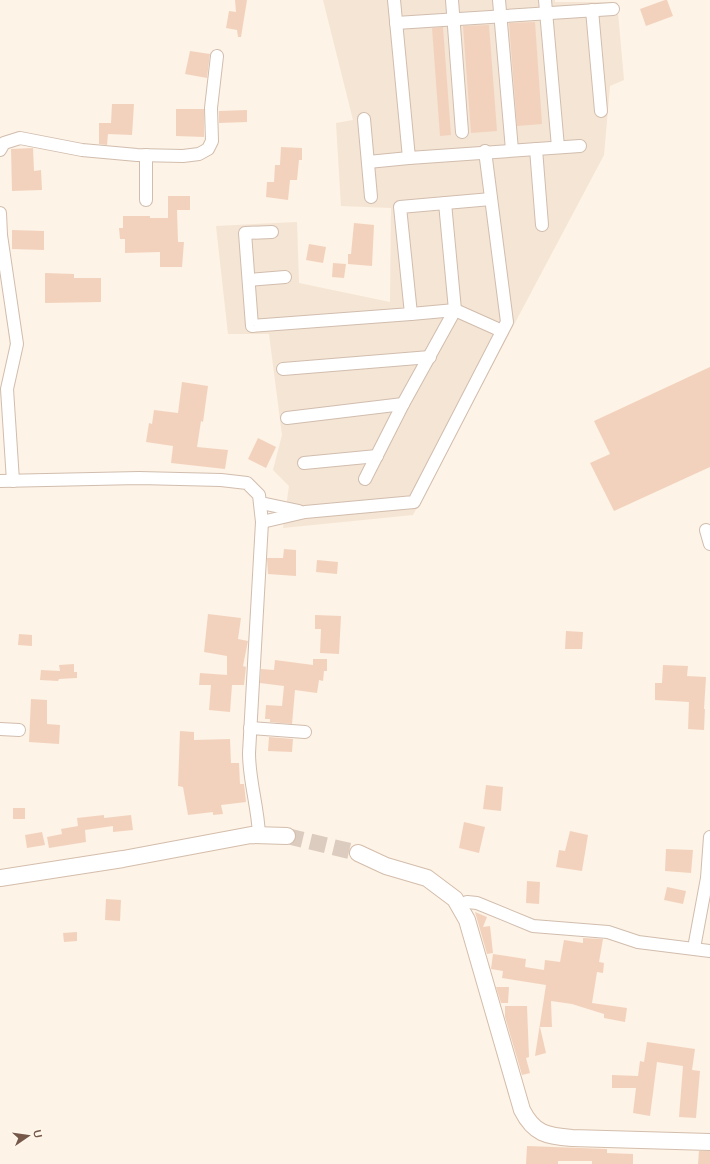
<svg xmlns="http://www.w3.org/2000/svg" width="710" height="1164" viewBox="0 0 710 1164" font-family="Mulish,sans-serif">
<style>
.residential{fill:#f5e5d4}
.building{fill:#f3d2bd}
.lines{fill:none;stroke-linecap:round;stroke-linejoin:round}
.secondary-tunnel{stroke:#dcccbf;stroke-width:16;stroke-dasharray:16 8;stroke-linecap:butt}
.street-casing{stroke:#d1bdae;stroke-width:14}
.secondary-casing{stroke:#d4bdab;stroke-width:18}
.street{stroke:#fff;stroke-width:12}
.secondary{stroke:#fff;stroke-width:16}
</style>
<rect width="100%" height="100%" fill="#fdf3e6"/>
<path class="residential" d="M323,0H555V2H617L624,80L610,86L604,155L413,515L283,528L289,486L273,470L282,435L269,334H228L216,226L297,222L299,283L390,302L391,208L341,206L336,123L353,120Z"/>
<g class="building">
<path d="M235,0H247L241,37H238L237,30L226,28L229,11L236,12Z"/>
<path d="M665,0H667L673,16L646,26L640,9Z"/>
<path d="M535,22L542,124L517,126L509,23Z"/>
<path d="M489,25L497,131L471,133L463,26Z"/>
<path d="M443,27L451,135L440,136L432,28Z"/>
<path d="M190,51L210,54L207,78L185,74Z"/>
<path d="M112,104H134L132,135L108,134L107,145L99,144V123H111Z"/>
<path d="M176,109H204V137L176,136Z"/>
<path d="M247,110V122L219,123V111Z"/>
<path d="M281,147L302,148V160H299L297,180H290L288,200L266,197L267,182H274L275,165H280Z"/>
<path d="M33,148L34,171L41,170L42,190L12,191L11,149Z"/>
<path d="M168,196H190V210H177L178,242H184L182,267H160V252L125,253V239H120L119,228H123V216H150V218H168Z"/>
<path d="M354,223L374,225L372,266L348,264V254H351Z"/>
<path d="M12,230L44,231V250L12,249Z"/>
<path d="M309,244L326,247L323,263L306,260Z"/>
<path d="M333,263L346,264L344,278L332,277Z"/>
<path d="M45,273L74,274V278H101V302L45,303Z"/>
<path d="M710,367V467L614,511L590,463L610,454L594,421Z"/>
<path d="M182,382L208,386L203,422L201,421L197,447L228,450L225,469L171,463L173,446L146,442L149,423L152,424L154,410L178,413Z"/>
<path d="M258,438L276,447L266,468L248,459Z"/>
<path d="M284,549L296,550V576L268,574L267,558H283Z"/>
<path d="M317,560L338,562L337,574L316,572Z"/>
<path d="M208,614L241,618L238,639L248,641L243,666L246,667L244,685H232L230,712L209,710L211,685H199L200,673L227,675V656L204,652Z"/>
<path d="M315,615L341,616L339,654L320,653L321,629H315Z"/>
<path d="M566,631L583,632L582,649H565Z"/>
<path d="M19,634L32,635V646L18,645Z"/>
<path d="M313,659H327V671H324L323,681L319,680L317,693L295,690L292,724L270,722V719H265L266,705L282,706L284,686L260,683L261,669L274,670L275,660L313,665Z"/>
<path d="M74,664V672H77V678L59,679L58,681L40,680L41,670L60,671L59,665Z"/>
<path d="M663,665L688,666L687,676L706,677L704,709H705L704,730L688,729L689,702L655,700V683H662Z"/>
<path d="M31,699L47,700V724L60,725L59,744L29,742Z"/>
<path d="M180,731L194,732V740L230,739L231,763H239L240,784H244L246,802L221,805L223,814L213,815V812L188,815L183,787L178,786Z"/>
<path d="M269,737L293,739L292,752L268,751Z"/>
<path d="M486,785L503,787L501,811L483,809Z"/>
<rect x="13" y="808" width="12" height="11"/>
<path d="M104,815V818L131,815L133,830L113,832V826L85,830L86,842L49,848L47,837L62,834L61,829L78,826L77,818Z"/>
<path d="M464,822L485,827L479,853L459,848Z"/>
<path d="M570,831L588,835L582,871L556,867L559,850L565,851Z"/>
<path d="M42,832L45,845L27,848L25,835Z"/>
<path d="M666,849L693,850L691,873L665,871Z"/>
<path d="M527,881L540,882L539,904L526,903Z"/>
<path d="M667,887L686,891L683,904L664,900Z"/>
<path d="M106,899L121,900L120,921L105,920Z"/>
<path d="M475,912L487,917L483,927L490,926L493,953L487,954Z"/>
<path d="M77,932V941L64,942L63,933Z"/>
<path d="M583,938L603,939L599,962L604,963L603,973L597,972L592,1003L627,1008L625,1022L604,1018V1014L572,1004L551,1001L552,1027H540L546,1053L535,1056L546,985L502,978L503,971L491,969L493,954L526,959L525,967L544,970L545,960L560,962L564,940L583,943Z"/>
<path d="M496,987H509L508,1003H501Z"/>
<path d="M505,1006H527L529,1057L526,1058L530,1073L522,1075L505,1017Z"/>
<path d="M647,1042L695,1049L692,1070L700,1071L696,1118L679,1117L683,1066L657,1062L650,1116L633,1113L636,1088H612V1075L638,1076L640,1061L644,1062Z"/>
<path d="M527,1146L607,1149V1153L633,1154V1164H592V1161H558V1164H526Z"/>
<path d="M699,1151H710V1164H698Z"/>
</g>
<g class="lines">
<path class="secondary-tunnel" d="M287,836L358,853"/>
<defs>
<g id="street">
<path d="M394,0L409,158L580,146"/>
<path d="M452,0L462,132"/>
<path d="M499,0L512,150"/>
<path d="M545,0L558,147"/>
<path d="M592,10L601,111"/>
<path d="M396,23L613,9"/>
<path d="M364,119L371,197"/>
<path d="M536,149L542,225"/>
<path d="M0,150L4,143L20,138L82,150L137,155L183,156L199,154L208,149L212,141L211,108L217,56"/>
<path d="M146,155V200"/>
<path d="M368,162L409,158"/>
<path d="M0,213L1,235L17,344L7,389L13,481"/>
<path d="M272,232L245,233L252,326L411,314L400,207L491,199"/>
<path d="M249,280L285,277"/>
<path d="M411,314L455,310L502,331"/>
<path d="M283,369L430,357"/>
<path d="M287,418L403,404"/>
<path d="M304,463L377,456"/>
<path d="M365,479L403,404L455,310L445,203"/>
<path d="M0,481L139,478L221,480L247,483L259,495L262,522L249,753C249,781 258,807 259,835"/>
<path d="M261,503L299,511"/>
<path d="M262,522L305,512L414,502L507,322L485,151"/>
<path d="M706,530L710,544"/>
<path d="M250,728L305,732"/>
<path d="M0,729L19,730"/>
<path d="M460,905L467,902L477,903L533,926L608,932L638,942L710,951"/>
<path d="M694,948L707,878L710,837"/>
</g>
<g id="secondary">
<path d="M358,853L386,866L427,878L455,899L467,920L522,1110C534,1134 547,1136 572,1138L710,1142"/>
<path d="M0,878L123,859L251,835L287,836"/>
</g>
</defs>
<use href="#street" class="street-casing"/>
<use href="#secondary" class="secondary-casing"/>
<use href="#street" class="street"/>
<use href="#secondary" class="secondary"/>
</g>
<g transform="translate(28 1136) rotate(77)" stroke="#fff7ec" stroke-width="3" paint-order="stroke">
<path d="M0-3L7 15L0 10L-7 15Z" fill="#77594a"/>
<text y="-6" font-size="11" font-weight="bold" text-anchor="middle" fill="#77594a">U</text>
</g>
</svg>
